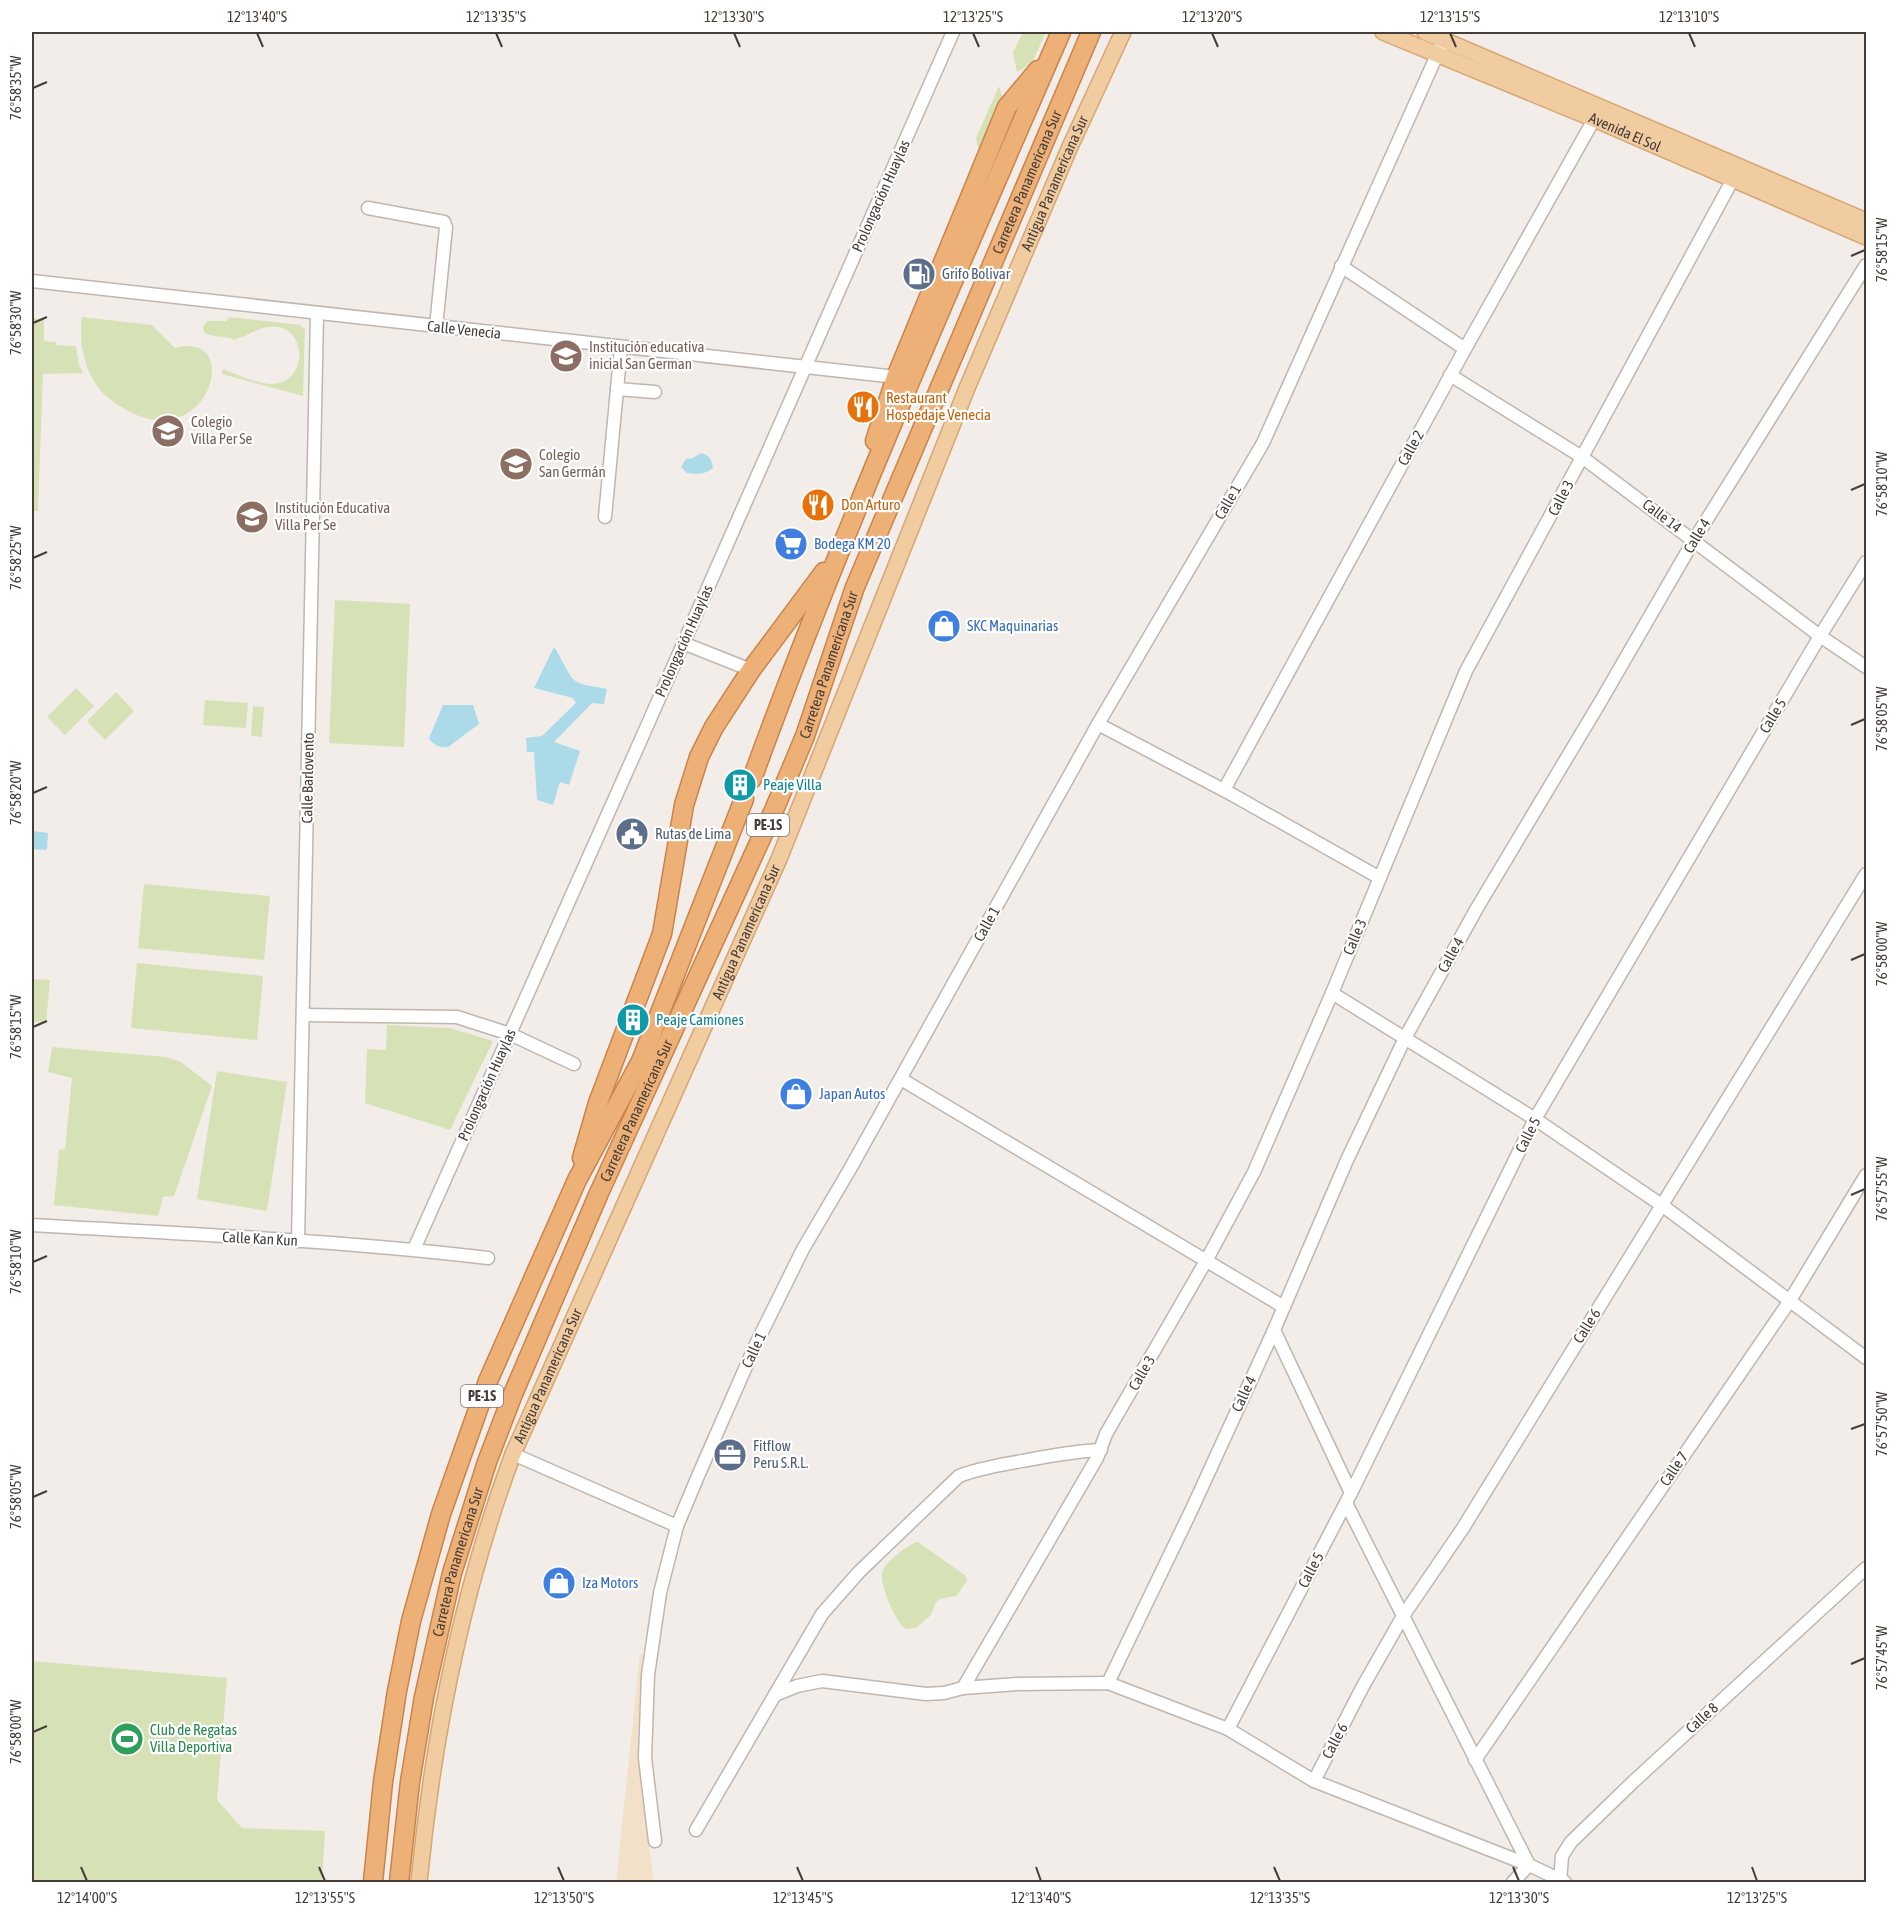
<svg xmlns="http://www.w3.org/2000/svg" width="1898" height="1914" viewBox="0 0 1898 1914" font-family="'Asap Condensed',sans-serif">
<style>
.green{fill:#d6e2b6}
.sand{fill:#f2e1c8}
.water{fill:#abdae8}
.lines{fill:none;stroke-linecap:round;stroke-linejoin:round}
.minor-casing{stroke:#bfb6af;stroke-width:15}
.major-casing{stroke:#d6a672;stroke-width:18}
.highway-casing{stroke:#cb8349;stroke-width:21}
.minor{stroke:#fff;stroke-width:12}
.major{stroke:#f2cca1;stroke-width:15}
.highway{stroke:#edb178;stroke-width:18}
.ticks{fill:none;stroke:#453d38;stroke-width:2}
.labels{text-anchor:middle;stroke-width:4.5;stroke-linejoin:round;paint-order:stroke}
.shield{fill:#fff;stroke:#7d7774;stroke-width:1.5}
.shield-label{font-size:14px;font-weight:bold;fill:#453d38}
.street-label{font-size:15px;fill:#453d38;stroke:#fff}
.service-label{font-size:15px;fill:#4e5e75;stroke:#fff;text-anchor:start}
.education-label{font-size:15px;fill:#785e54;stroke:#fff;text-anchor:start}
.food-label{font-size:15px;fill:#c56008;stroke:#fff;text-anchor:start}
.shop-label{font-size:15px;fill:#366cbe;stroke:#fff;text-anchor:start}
.culture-label{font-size:15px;fill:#0d838f;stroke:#fff;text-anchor:start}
.leisure-label{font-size:15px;fill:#27864d;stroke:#fff;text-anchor:start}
.neatline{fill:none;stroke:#453d38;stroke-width:2}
.ticks-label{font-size:15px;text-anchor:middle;fill:#453d38}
</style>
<rect width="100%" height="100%" fill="#f2ede8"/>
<g class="green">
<path d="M1023,32H1046L1032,63L1017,72L1013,52Z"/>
<path d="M999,86L1004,102L981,160L976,138Z"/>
<path d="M82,317L152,325L175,348C248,328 206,472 111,400C86,381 78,346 82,317Z"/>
<path d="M229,317L301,325V327L305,328L303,396L222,374V369C237,374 256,384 272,384C316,383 306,300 247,335C242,338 240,336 235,340C225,335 215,339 204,332L203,327L207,321H226Z"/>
<path d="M32,318L44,319V341L56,342V345L76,346L79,365L83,373L43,374L38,511H32Z"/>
<path d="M335,600L410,604L404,747L329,743Z"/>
<path d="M76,688L94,706L65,735L47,717Z"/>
<path d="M116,692L134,711L105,740L87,721Z"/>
<path d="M205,700L248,703L246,728L203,725Z"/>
<path d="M253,706L264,707L262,737L251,736Z"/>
<path d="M144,884L270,896L264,960L138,948Z"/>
<path d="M137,963L263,976L257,1040L131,1028Z"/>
<path d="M32,979L50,980L46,1023L32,1022Z"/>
<path d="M387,1025L450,1028L493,1041L450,1130L365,1103L367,1049L386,1050Z"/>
<path d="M52,1047L166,1057L181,1062L212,1086L174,1196L163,1197L158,1216L54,1205L59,1150L65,1149L72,1078L48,1072Z"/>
<path d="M217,1071L287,1082L267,1211L197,1199Z"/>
<path d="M918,1542L966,1576L967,1581L956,1596L940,1599L936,1602L931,1615L916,1628L906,1629C895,1622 880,1585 882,1573C884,1563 908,1544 918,1542Z"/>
<path d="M32,1661L227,1678L217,1800L242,1828L325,1831L322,1882H32Z"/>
</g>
<path class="sand" d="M640,1654L647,1657L644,1691V1808L654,1882H616Z"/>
<g class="water">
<path d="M701,453C709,455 712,460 713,468C704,475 698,474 687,473L681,467L686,459L693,458Z"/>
<path d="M554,647C560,655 569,676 574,680C582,686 597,687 607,689L604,704L592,703L554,742L580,751L569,785L560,782L553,805L537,800L534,752H527L526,738L542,736L576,703L573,698L534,688Z"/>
<path d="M443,705H473L479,724L448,747C440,748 433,745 429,738Z"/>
<path d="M32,831L48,833L47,850L32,849Z"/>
</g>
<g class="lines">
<defs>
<g id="minor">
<path d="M368,208L444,222L446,227L436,327"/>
<path d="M1341,266L1465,349"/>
<path d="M32,281L896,377"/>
<path d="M1450,375L1582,457L1820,636L1866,667"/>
<path d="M617,389L655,392"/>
<path d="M605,517L621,347"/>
<path d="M683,643L751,670"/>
<path d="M1098,724L1233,795L1380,878"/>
<path d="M1224,790L1465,349L1597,114"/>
<path d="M1332,993L1535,1119L1663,1206L1866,1358"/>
<path d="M303,1015L457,1017L510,1034L574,1064"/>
<path d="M901,1079L1284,1307"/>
<path d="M32,1225C184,1234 337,1240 488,1258"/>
<path d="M298,1241L317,314"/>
<path d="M414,1249L639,744L953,32"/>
<path d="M1274,1330L1351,1493"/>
<path d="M513,1454L677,1526"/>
<path d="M1346,1503L1529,1865L1513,1882"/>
<path d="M1108,1683L1191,1511L1274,1330L1347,1160L1405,1038L1477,908L1602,699L1694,540L1866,265"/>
<path d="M963,1688L1097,1458L1106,1434L1206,1261L1254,1172L1332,993L1466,671L1733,179"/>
<path d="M775,1695L797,1686L822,1681L926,1694L944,1693L963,1688L1017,1684L1108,1683L1228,1729L1314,1781L1529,1865L1565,1882"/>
<path d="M1228,1729L1351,1493L1535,1119L1820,636L1866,562"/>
<path d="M1475,1760L1789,1302L1866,1175"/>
<path d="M1314,1781L1362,1688L1403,1616L1463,1528L1866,874"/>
<path d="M696,1830L822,1614L859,1572L959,1476C979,1468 1001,1465 1022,1461C1049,1456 1074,1451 1101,1450"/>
<path d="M655,1841L645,1758L648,1675L660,1593L677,1526L698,1476L755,1346L803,1249L850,1169L1098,724L1263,443L1441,46"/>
<path d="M1560,1882L1562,1856L1571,1842L1633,1782L1866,1568"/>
</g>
<g id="major">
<path id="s1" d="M1383,32L1594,119L1866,237"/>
<path d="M1425,32L1866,221"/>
<path id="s2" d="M419,1882C433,1737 462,1591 513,1454L779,859L967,388L1069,149L1123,32"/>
</g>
<g id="highway">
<path d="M875,441L896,377L1007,107L1038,70"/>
<path d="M752,779C844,526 954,279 1061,32"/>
<path d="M634,1008L662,934L684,805L699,757L714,727L751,670L824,572"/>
<path d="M582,1158L598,1103L626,1029"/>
<path d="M373,1882L383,1782L397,1691L411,1621L441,1514L488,1381L577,1180L641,1061L744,799"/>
<path id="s3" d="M399,1882L410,1782L424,1697L452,1573L487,1462L513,1394L599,1193L774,810L805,736L855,587L1091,32"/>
</g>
</defs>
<use href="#minor" class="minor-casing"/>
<use href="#major" class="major-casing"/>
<use href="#highway" class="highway-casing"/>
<use href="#minor" class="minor"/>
<use href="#major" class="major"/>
<use href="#highway" class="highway"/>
</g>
<path class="ticks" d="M257,33L263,47M496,33L502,47M734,33L740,47M973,33L979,47M1212,33L1218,47M1450,33L1456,47M1689,33L1695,47M33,88L47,82M1851,256L1865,250M33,323L47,317M1851,490L1865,484M33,558L47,552M1851,725L1865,719M33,793L47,787M1851,960L1865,954M33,1027L47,1021M1851,1195L1865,1189M33,1262L47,1256M1851,1429L1865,1424M33,1497L47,1491M1851,1664L1865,1658M33,1732L47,1726M81,1867L87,1881M319,1867L325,1881M558,1867L564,1881M797,1867L803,1881M1036,1867L1041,1881M1274,1867L1280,1881M1513,1867L1519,1881M1752,1867L1757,1881"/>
<defs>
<symbol id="fuel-disc" viewBox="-11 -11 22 22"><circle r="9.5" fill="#5c6f8a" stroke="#fff"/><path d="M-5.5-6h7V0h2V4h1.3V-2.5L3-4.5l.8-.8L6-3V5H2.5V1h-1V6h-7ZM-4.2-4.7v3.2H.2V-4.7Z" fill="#fff"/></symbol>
<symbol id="school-disc" viewBox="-11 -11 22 22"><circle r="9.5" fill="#8d6e63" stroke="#fff"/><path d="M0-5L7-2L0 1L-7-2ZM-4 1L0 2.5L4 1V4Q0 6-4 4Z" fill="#fff"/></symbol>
<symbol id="restaurant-disc" viewBox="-11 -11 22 22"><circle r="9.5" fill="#e8710a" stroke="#fff"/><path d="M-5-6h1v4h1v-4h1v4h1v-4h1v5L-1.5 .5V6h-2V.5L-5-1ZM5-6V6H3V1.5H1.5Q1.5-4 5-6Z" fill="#fff"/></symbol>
<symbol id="supermarket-disc" viewBox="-11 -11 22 22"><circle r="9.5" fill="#3f7fe0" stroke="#fff"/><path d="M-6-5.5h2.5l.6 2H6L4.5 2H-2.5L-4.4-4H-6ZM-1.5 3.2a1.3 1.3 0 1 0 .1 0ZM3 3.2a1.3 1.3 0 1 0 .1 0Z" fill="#fff"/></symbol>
<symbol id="shop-disc" viewBox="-11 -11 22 22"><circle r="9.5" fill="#3f7fe0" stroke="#fff"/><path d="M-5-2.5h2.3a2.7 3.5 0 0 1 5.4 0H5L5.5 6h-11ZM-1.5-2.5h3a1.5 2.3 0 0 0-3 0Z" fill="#fff"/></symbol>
<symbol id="building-disc" viewBox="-11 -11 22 22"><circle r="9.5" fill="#0f9aa8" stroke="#fff"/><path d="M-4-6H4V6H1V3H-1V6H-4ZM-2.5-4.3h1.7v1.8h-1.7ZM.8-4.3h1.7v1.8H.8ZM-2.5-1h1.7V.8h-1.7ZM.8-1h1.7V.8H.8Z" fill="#fff"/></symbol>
<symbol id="civic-disc" viewBox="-11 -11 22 22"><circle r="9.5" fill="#5c6f8a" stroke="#fff"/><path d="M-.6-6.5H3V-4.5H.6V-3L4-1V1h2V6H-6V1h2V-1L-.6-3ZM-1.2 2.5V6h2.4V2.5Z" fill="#fff"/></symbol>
<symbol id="office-disc" viewBox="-11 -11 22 22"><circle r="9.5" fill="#5c6f8a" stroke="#fff"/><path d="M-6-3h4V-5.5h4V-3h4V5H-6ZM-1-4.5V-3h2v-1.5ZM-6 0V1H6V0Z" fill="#fff"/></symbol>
<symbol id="stadium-disc" viewBox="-11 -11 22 22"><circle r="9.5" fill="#2e9e5b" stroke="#fff"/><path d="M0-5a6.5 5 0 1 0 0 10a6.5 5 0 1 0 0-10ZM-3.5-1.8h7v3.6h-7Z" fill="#fff"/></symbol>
</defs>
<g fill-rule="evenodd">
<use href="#fuel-disc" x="900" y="255" width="38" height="38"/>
<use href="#school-disc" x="547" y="337" width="38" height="38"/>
<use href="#restaurant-disc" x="844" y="388" width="38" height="38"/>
<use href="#school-disc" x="149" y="412" width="38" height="38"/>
<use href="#school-disc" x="497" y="445" width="38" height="38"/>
<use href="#restaurant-disc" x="799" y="486" width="38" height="38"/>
<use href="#school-disc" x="233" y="498" width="38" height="38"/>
<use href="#supermarket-disc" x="772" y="525" width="38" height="38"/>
<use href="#shop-disc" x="925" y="607" width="38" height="38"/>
<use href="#building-disc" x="721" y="766" width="38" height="38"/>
<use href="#civic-disc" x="613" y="815" width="38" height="38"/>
<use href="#building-disc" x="614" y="1001" width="38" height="38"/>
<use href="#shop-disc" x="777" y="1075" width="38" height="38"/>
<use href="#office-disc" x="711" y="1436" width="38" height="38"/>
<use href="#shop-disc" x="540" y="1564" width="38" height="38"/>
<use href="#stadium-disc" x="108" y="1720" width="38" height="38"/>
</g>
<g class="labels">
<g class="shield">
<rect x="747" y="814" width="42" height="22" rx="4.5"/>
<rect x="461" y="1385" width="42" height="22" rx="4.5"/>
</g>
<g class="shield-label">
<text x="768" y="830">PE-1S</text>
<text x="482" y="1401">PE-1S</text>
</g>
<g class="street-label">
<text dy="5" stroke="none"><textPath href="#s1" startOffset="262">Avenida El Sol</textPath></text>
<text dy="5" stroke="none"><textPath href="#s3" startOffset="1820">Carretera Panamericana Sur</textPath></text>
<text dy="5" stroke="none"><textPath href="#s2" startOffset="1821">Antigua Panamericana Sur</textPath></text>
<text transform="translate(881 196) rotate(-66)" y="5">Prolongación Huaylas</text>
<text transform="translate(464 330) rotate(6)" y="5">Calle Venecia</text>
<text transform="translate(1411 448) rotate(-61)" y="5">Calle 2</text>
<text transform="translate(1561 498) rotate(-62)" y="5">Calle 3</text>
<text transform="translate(1228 502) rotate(-60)" y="5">Calle 1</text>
<text transform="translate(1662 516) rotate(37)" y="5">Calle 14</text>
<text transform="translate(1697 536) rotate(-59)" y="5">Calle 4</text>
<text transform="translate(684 641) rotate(-66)" y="5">Prolongación Huaylas</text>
<text dy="5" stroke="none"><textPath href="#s3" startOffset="1298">Carretera Panamericana Sur</textPath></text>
<text transform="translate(1773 716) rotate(-59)" y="5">Calle 5</text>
<text transform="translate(308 778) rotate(-89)" y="5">Calle Barlovento</text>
<text transform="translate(987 924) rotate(-61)" y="5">Calle 1</text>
<text dy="5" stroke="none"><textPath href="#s2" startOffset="1011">Antigua Panamericana Sur</textPath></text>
<text transform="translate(1355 937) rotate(-67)" y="5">Calle 3</text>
<text transform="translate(1451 955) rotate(-61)" y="5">Calle 4</text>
<text transform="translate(487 1085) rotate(-66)" y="5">Prolongación Huaylas</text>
<text dy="5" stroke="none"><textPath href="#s3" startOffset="812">Carretera Panamericana Sur</textPath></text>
<text transform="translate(1528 1135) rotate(-63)" y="5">Calle 5</text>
<text transform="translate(260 1239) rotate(3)" y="5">Calle Kan Kun</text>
<text transform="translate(1587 1326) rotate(-58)" y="5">Calle 6</text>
<text transform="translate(754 1350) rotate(-65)" y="5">Calle 1</text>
<text transform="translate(1142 1373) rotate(-60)" y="5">Calle 3</text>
<text dy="5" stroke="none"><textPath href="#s2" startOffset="525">Antigua Panamericana Sur</textPath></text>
<text transform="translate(1244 1394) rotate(-65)" y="5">Calle 4</text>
<text transform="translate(1674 1469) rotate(-56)" y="5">Calle 7</text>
<text dy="5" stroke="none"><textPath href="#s3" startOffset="326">Carretera Panamericana Sur</textPath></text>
<text transform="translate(1311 1570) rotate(-62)" y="5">Calle 5</text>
<text transform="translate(1702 1718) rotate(-42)" y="5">Calle 8</text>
<text transform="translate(1335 1741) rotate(-62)" y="5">Calle 6</text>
</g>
<g class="service-label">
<text x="942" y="279">Grifo Bolivar</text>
<text x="655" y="839">Rutas de Lima</text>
<text x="753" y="1451">Fitflow<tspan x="753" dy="17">Peru S.R.L.</tspan></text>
</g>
<g class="education-label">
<text x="589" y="352">Institución educativa<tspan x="589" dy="17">inicial San German</tspan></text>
<text x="191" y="427">Colegio<tspan x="191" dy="17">Villa Per Se</tspan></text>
<text x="539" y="460">Colegio<tspan x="539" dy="17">San Germán</tspan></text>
<text x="275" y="513">Institución Educativa<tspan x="275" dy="17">Villa Per Se</tspan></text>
</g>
<g class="food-label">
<text x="886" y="403">Restaurant<tspan x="886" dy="17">Hospedaje Venecia</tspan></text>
<text x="841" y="510">Don Arturo</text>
</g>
<g class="shop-label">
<text x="814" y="549">Bodega KM 20</text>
<text x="967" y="631">SKC Maquinarias</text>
<text x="819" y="1099">Japan Autos</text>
<text x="582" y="1588">Iza Motors</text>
</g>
<g class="culture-label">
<text x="763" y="790">Peaje Villa</text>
<text x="656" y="1025">Peaje Camiones</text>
</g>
<g class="leisure-label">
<text x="150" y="1735">Club de Regatas<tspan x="150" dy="17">Villa Deportiva</tspan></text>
</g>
</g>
<rect width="1898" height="1914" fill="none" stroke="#ffffff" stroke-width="66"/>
<rect x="33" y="33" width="1832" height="1848" class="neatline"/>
<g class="ticks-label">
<text x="257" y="22">12°13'40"S</text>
<text x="496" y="22">12°13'35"S</text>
<text x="734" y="22">12°13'30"S</text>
<text x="973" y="22">12°13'25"S</text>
<text x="1212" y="22">12°13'20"S</text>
<text x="1450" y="22">12°13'15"S</text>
<text x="1689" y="22">12°13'10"S</text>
<text transform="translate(16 88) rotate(-90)" y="5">76°58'35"W</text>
<text transform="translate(1882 250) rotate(-90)" y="5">76°58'15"W</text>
<text transform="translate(16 323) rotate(-90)" y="5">76°58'30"W</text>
<text transform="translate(1882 484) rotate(-90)" y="5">76°58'10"W</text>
<text transform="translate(16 558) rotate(-90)" y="5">76°58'25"W</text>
<text transform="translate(1882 719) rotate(-90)" y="5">76°58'05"W</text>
<text transform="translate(16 793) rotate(-90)" y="5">76°58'20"W</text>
<text transform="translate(1882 954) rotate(-90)" y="5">76°58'00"W</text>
<text transform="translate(16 1027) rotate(-90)" y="5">76°58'15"W</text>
<text transform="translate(1882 1189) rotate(-90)" y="5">76°57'55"W</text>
<text transform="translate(16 1262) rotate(-90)" y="5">76°58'10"W</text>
<text transform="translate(1882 1424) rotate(-90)" y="5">76°57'50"W</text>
<text transform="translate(16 1497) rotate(-90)" y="5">76°58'05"W</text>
<text transform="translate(1882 1658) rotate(-90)" y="5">76°57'45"W</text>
<text transform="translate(16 1732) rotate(-90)" y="5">76°58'00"W</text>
<text x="87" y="1903">12°14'00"S</text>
<text x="325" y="1903">12°13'55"S</text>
<text x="564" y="1903">12°13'50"S</text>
<text x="803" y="1903">12°13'45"S</text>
<text x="1041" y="1903">12°13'40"S</text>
<text x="1280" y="1903">12°13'35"S</text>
<text x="1519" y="1903">12°13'30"S</text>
<text x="1757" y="1903">12°13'25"S</text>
</g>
</svg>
